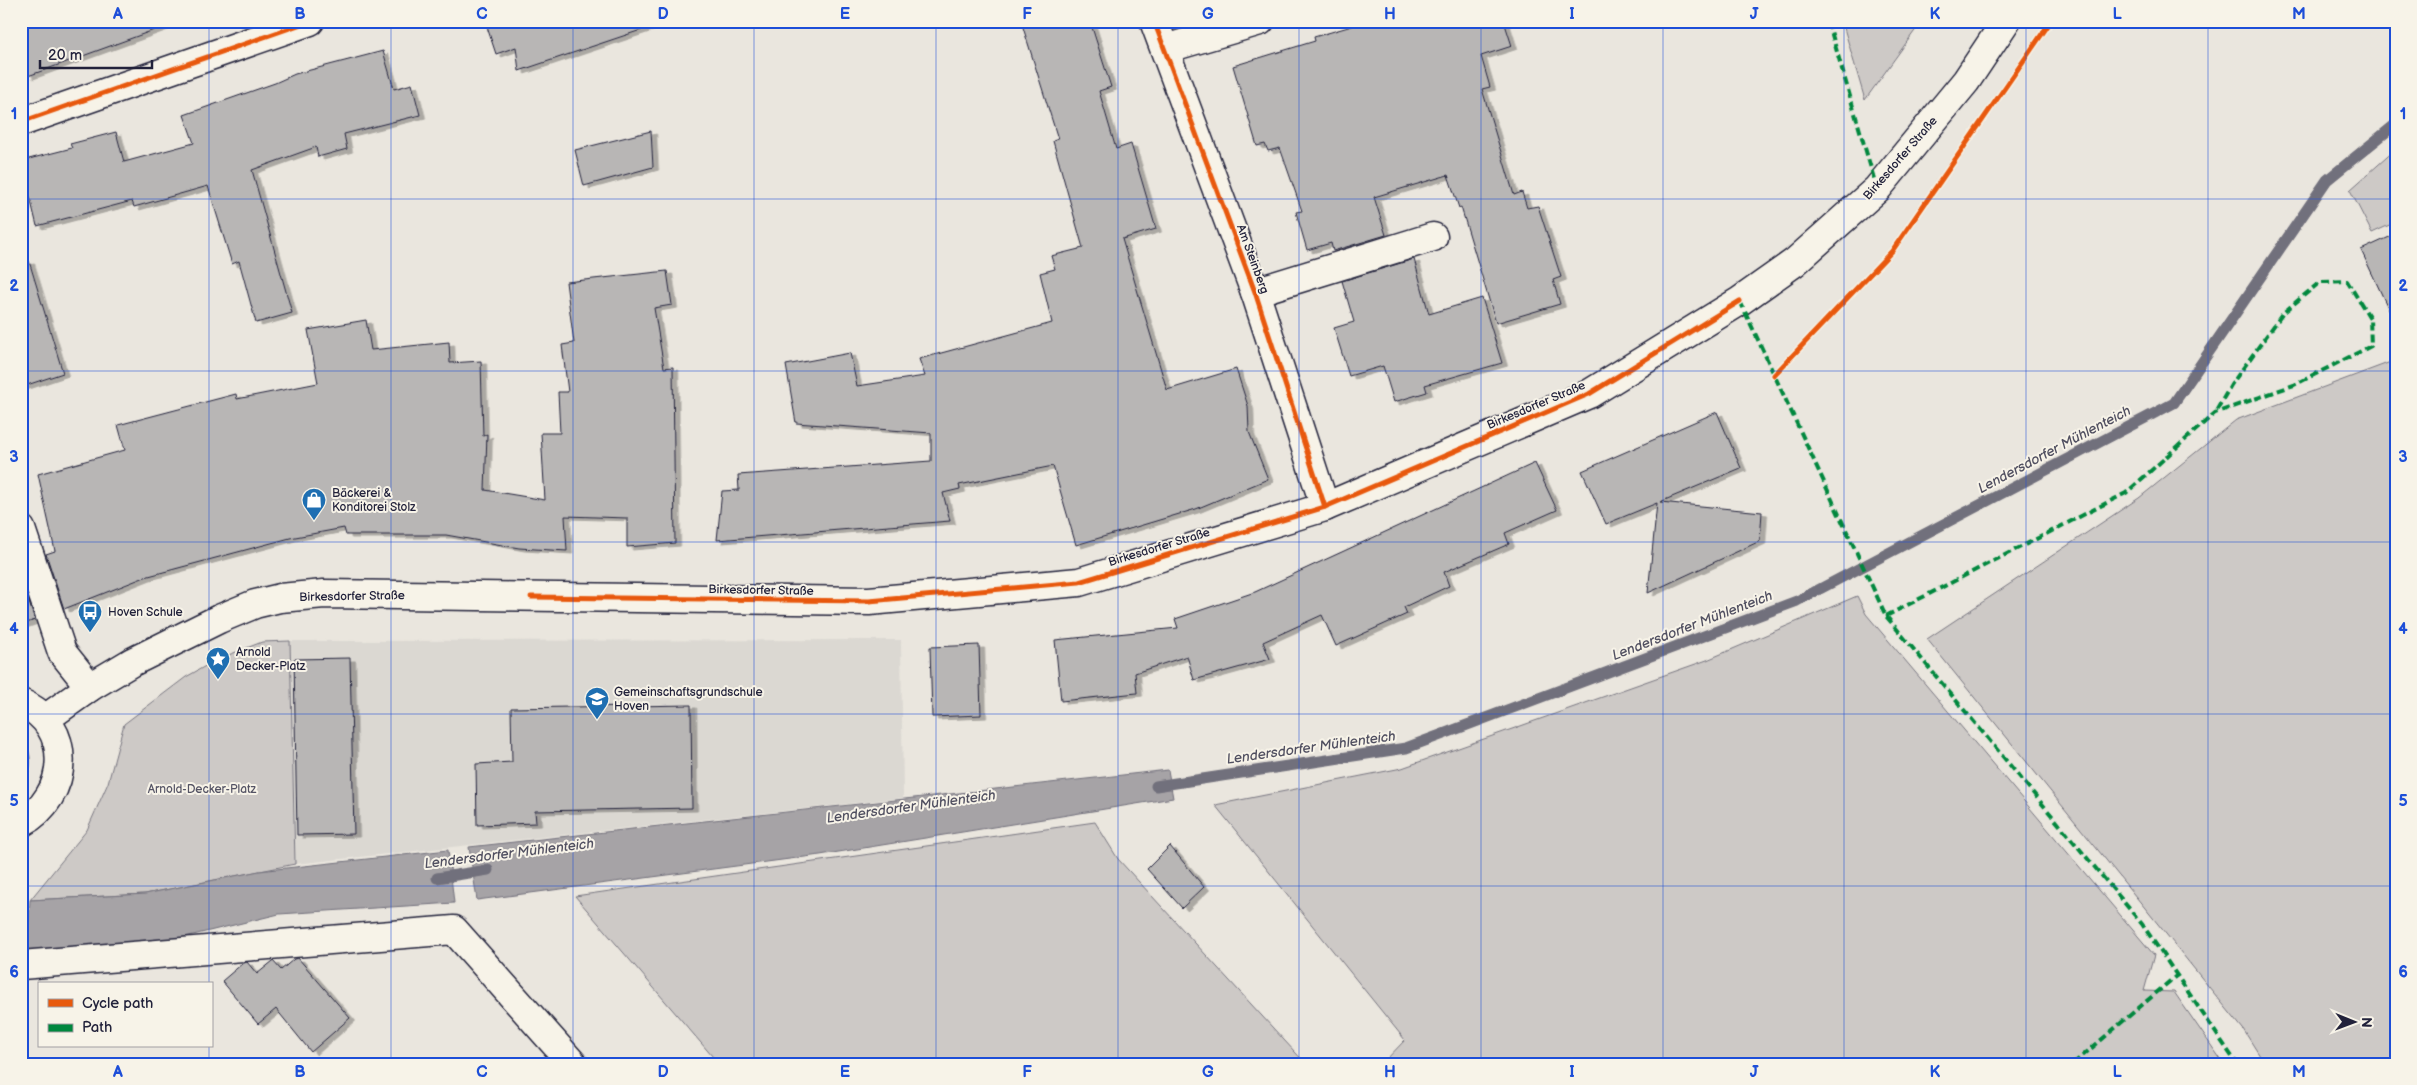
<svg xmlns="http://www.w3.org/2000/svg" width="2417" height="1085" viewBox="0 0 2417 1085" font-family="'Balsamiq Sans',sans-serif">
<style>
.built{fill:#dbd8d2}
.green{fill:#cdc9c6;stroke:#787680}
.water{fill:#a6a3a6;stroke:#716f7b}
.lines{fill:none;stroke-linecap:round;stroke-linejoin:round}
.stream{stroke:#716f7b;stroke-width:11}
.building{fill:#b8b6b5;stroke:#22223b;filter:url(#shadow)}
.minor-casing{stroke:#22223b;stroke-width:31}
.major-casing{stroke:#22223b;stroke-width:31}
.minor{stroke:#f7f3e8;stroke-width:28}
.major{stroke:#f7f3e8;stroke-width:28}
.quiet{stroke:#00873e;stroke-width:4;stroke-dasharray:8 4;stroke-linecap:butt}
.cycleway-casing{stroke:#f7f3e8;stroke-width:8}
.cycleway{stroke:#e8590c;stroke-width:5}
.grid{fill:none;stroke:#1d4ed8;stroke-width:1;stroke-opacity:0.55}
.labels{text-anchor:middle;stroke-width:4;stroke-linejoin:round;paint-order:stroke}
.street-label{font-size:12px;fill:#22223b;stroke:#f7f3e8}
.poi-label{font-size:12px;fill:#22223b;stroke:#f7f3e8;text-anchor:start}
.park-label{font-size:12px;fill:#555465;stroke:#f7f3e8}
.water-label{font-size:14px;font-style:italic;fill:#504f60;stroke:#f7f3e8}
.neatline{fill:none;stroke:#1d4ed8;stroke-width:2}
.grid-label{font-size:16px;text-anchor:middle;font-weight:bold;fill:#1d4ed8}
</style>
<defs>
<filter id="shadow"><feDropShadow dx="5.5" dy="3" stdDeviation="0" flood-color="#0004"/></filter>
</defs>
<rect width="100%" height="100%" fill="#eae6de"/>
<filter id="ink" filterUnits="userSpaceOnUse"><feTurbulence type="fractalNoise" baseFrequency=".02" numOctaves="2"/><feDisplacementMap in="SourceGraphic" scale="10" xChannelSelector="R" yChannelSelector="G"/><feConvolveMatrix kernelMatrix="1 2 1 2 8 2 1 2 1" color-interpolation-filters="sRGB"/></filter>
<g filter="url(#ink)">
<path class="built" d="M901,640L903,798L295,864L290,641Z"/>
<g class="green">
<path d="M1842,21H1922L1865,100Z"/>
<path d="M2396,149V222L2372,233L2350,190Z"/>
<path d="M2396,360V1064H2265L2243,1029L1927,639L2139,498L2236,420Z"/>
<path d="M1857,596L1866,614L2154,955L2144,991L2174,992L2224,1064H1382L1405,1040L1215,805L1402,768L1707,660Z"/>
<path d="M290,641L295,864L145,894L30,900L87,830L108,783L124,724L186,677L218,659L262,642Z"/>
<path d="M21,738C34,753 33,771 21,786Z"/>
<path d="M1095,822L1118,859L1306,1064H719L575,896Z"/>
</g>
<g class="water">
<path d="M1168,770L1173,798L820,855L477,900L469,847Z"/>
<path d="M448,850L454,903L279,914L160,943L27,952L30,900L145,894L259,871Z"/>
</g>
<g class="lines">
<g class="stream">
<path d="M1156,786L1406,748L1797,601L2174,403L2327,180L2396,124"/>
<path d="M437,878L488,870"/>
</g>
</g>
<g class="building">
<path d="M21,21H165V26L28,76L21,59Z"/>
<path d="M485,21H649L650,27L519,71L516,47L496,54Z"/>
<path d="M1021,21H1090L1111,87L1099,91L1116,149L1131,144L1156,229L1122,239L1167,390L1236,369L1248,406L1249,432L1268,479L1196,509L1076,545L1053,466L959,485L960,489L943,493L950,521L717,540L722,491L739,490L738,475L931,461V433L796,423L786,365L850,353L857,386L925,376L919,359L1052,323L1040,273L1055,269L1051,256L1083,248L1053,141L1058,139Z"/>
<path d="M1369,21H1504L1512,46L1481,56L1490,87L1482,89L1514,195L1522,192L1527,208L1538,206L1561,277L1553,280L1560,304L1496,323L1461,207L1459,208L1448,175L1374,197L1386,235L1333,251L1331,243L1307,250L1296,212L1302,211L1280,148L1268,151L1265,144L1257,146L1233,66L1315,41L1314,37Z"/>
<path d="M383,51L394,89L412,84L420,115L344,134L347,149L318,157L316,147L252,170L292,313L256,323L239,261L232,264L208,186L134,207L132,201L37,226L21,161L72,148L70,144L116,132L124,162L194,143L184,115L275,83L295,74Z"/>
<path d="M651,131L653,167L584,186L575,150Z"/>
<path d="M2396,234V325L2361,250Z"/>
<path d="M1414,259L1429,314L1482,298L1502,363L1425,385L1427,392L1394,402L1383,366L1349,376L1334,328L1354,322L1342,281Z"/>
<path d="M29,261L63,373L21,387V262Z"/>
<path d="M667,271L672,305L654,308L664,368L673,367L675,543L627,547V518L565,516L567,551L519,548L446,535H346L344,528L290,538L145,577L64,609L46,554L55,551L38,474L125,450L118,425L236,394L237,399L318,383L308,330L366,320L371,350L449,342L450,363L481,361L483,436L487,434L485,490L545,500L541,433H560L558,392H568L562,345L574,343L566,282Z"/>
<path d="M1717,412L1741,468L1660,502L1762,512L1760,541L1648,593L1657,503L1606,524L1582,471Z"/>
<path d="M1535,463L1557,510L1505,533L1509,544L1444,572L1449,586L1404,607L1407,614L1336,646L1322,615L1263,642L1270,659L1194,680L1187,656L1135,673L1137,693L1061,701L1055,640L1178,628L1175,619L1255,592Z"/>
<path d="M21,579L35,620L21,625Z"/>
<path d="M979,645L981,715L932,717L930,647Z"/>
<path d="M350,658L354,834L297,835L294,659Z"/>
<path d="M691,705L692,808L535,811L536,823L477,825L476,764L512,762L511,708Z"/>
<path d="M1170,846L1204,887L1182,908L1147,869Z"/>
<path d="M298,958L350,1018L311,1052L276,1009L258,1024L222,981L243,963L247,962L257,974L273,961L281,970L294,959Z"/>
</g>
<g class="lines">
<defs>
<g id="minor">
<path d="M1154,21L1255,292L1325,507"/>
<path d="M1165,49L1260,21"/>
<path d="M21,122L310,21"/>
<path d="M1255,292L1433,237"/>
<path d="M21,529L62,652L90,687"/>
<path d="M21,965L454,930L573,1064"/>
</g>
<g id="major">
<path d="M21,703C75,725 70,797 21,823"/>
<path d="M45,719L90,687L132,662L219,619L255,604L280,598L324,594L869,601L1079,582L1325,507L1589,394L1740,301L1795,262L1877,189L1966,81L2006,21"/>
</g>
</defs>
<use href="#minor" class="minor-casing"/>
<use href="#major" class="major-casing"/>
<use href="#minor" class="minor"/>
<use href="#major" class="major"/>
<g class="quiet">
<path d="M1828,21L1877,189"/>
<path d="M1740,301L1886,616L2142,924L2237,1064"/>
<path d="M1886,616L2126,493L2215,413L2294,385L2371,346L2370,318L2347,281L2320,282L2283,313L2231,385L2215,413"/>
<path d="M2073,1064L2176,976"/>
</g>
<defs>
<g id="cycleway">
<path d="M1154,21L1255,292L1325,507"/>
<path d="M21,122L310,21"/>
<path d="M1774,375L1892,251L2051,21"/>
<path d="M531,597L869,601L1079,582L1325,507L1589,394L1740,301"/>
</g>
</defs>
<use href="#cycleway" class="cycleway-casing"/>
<use href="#cycleway" class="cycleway"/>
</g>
</g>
<path class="grid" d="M209,21V984M391,21V1064M573,21V1064M754,21V1064M936,21V1064M1118,21V1064M1299,21V1064M1481,21V1064M1663,21V1064M1844,21V1064M2026,21V1064M2208,21V1064M21,199H2396M21,371H2396M21,542H2396M21,714H2396M21,886H2396M209,1046V1064"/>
<defs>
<symbol id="shop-pin" viewBox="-11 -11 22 30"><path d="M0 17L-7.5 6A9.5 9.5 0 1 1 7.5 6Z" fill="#1f6fb2" stroke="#f7f3e8"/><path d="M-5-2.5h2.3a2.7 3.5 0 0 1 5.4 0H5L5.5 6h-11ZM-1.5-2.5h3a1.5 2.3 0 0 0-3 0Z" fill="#fff"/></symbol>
<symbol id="bus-pin" viewBox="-11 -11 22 30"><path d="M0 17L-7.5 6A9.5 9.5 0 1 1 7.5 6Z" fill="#1f6fb2" stroke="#f7f3e8"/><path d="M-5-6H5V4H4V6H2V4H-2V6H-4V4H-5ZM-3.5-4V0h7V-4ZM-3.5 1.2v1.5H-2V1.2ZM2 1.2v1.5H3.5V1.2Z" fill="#fff"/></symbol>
<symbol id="sight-pin" viewBox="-11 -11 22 30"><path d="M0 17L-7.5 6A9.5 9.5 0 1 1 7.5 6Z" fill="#1f6fb2" stroke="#f7f3e8"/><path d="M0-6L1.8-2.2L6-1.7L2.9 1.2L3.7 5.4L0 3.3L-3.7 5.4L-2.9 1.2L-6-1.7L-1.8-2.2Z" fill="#fff"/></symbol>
<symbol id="school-pin" viewBox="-11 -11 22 30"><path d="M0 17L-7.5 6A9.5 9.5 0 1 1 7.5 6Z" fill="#1f6fb2" stroke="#f7f3e8"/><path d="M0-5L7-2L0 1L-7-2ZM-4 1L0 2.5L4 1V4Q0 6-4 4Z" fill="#fff"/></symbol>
</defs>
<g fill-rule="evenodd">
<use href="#shop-pin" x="300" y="486" width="28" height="38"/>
<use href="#bus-pin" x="76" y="598" width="28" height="38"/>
<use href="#sight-pin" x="204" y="645" width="28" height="38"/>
<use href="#school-pin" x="583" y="685" width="28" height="38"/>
</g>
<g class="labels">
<g class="street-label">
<text transform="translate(1900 158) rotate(-49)" y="4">Birkesdorfer Straße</text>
<text transform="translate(1253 259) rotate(70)" y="4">Am Steinberg</text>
<text transform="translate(1536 405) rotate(-23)" y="4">Birkesdorfer Straße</text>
<text transform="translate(1159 547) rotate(-17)" y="4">Birkesdorfer Straße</text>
<text transform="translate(761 590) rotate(1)" y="4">Birkesdorfer Straße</text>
<text transform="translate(352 596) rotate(-1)" y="4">Birkesdorfer Straße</text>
</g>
<g class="poi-label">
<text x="332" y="497">Bäckerei &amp;<tspan x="332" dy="14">Konditorei Stolz</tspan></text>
<text x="108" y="616">Hoven Schule</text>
<text x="236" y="656">Arnold<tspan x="236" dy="14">Decker-Platz</tspan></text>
<text x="614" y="696">Gemeinschaftsgrundschule<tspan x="614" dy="14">Hoven</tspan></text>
</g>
<g class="park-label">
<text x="202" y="793">Arnold-Decker-Platz</text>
</g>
<g class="water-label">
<text transform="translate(2054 449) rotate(-28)" y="5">Lendersdorfer Mühlenteich</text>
<text transform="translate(1692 625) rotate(-21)" y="5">Lendersdorfer Mühlenteich</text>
<text transform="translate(1311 747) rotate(-8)" y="5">Lendersdorfer Mühlenteich</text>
<text transform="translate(911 806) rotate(-8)" y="5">Lendersdorfer Mühlenteich</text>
<text transform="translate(509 853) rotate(-7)" y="5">Lendersdorfer Mühlenteich</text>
</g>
</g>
<rect width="2417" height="1085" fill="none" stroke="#f7f3e8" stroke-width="55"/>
<rect x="38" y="982" width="175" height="65" fill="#f7f3e8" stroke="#a29fa3"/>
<rect x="48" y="999" width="25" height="8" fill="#e8590c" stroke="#a29fa3"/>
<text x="82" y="1008" font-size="15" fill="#22223b">Cycle path</text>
<rect x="48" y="1024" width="25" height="8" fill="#00873e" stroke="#a29fa3"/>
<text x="82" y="1032" font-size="15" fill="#22223b">Path</text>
<g transform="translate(2354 1022) rotate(91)" stroke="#f7f3e8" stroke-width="4" paint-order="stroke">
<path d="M0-4L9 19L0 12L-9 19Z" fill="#22223b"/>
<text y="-8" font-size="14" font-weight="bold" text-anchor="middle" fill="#22223b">N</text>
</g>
<path d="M40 60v8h112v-8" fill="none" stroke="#22223b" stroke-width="2.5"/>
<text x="48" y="60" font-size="15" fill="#22223b" stroke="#f7f3e8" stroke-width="4" paint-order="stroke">20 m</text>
<rect x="28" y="28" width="2362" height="1030" class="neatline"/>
<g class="grid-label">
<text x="118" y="19">A</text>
<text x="300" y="19">B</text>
<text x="482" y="19">C</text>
<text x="663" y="19">D</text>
<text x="845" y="19">E</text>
<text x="1027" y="19">F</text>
<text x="1208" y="19">G</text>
<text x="1390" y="19">H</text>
<text x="1572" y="19">I</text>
<text x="1754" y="19">J</text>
<text x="1935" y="19">K</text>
<text x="2117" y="19">L</text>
<text x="2299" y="19">M</text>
<text x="14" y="119">1</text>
<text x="2403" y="119">1</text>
<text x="14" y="291">2</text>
<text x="2403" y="291">2</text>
<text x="14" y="462">3</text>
<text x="2403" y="462">3</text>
<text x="14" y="634">4</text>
<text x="2403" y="634">4</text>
<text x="14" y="806">5</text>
<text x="2403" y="806">5</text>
<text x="14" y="977">6</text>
<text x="2403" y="977">6</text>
<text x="118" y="1077">A</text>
<text x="300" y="1077">B</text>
<text x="482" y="1077">C</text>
<text x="663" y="1077">D</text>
<text x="845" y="1077">E</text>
<text x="1027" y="1077">F</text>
<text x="1208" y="1077">G</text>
<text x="1390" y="1077">H</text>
<text x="1572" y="1077">I</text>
<text x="1754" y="1077">J</text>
<text x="1935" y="1077">K</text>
<text x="2117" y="1077">L</text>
<text x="2299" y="1077">M</text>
</g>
</svg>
